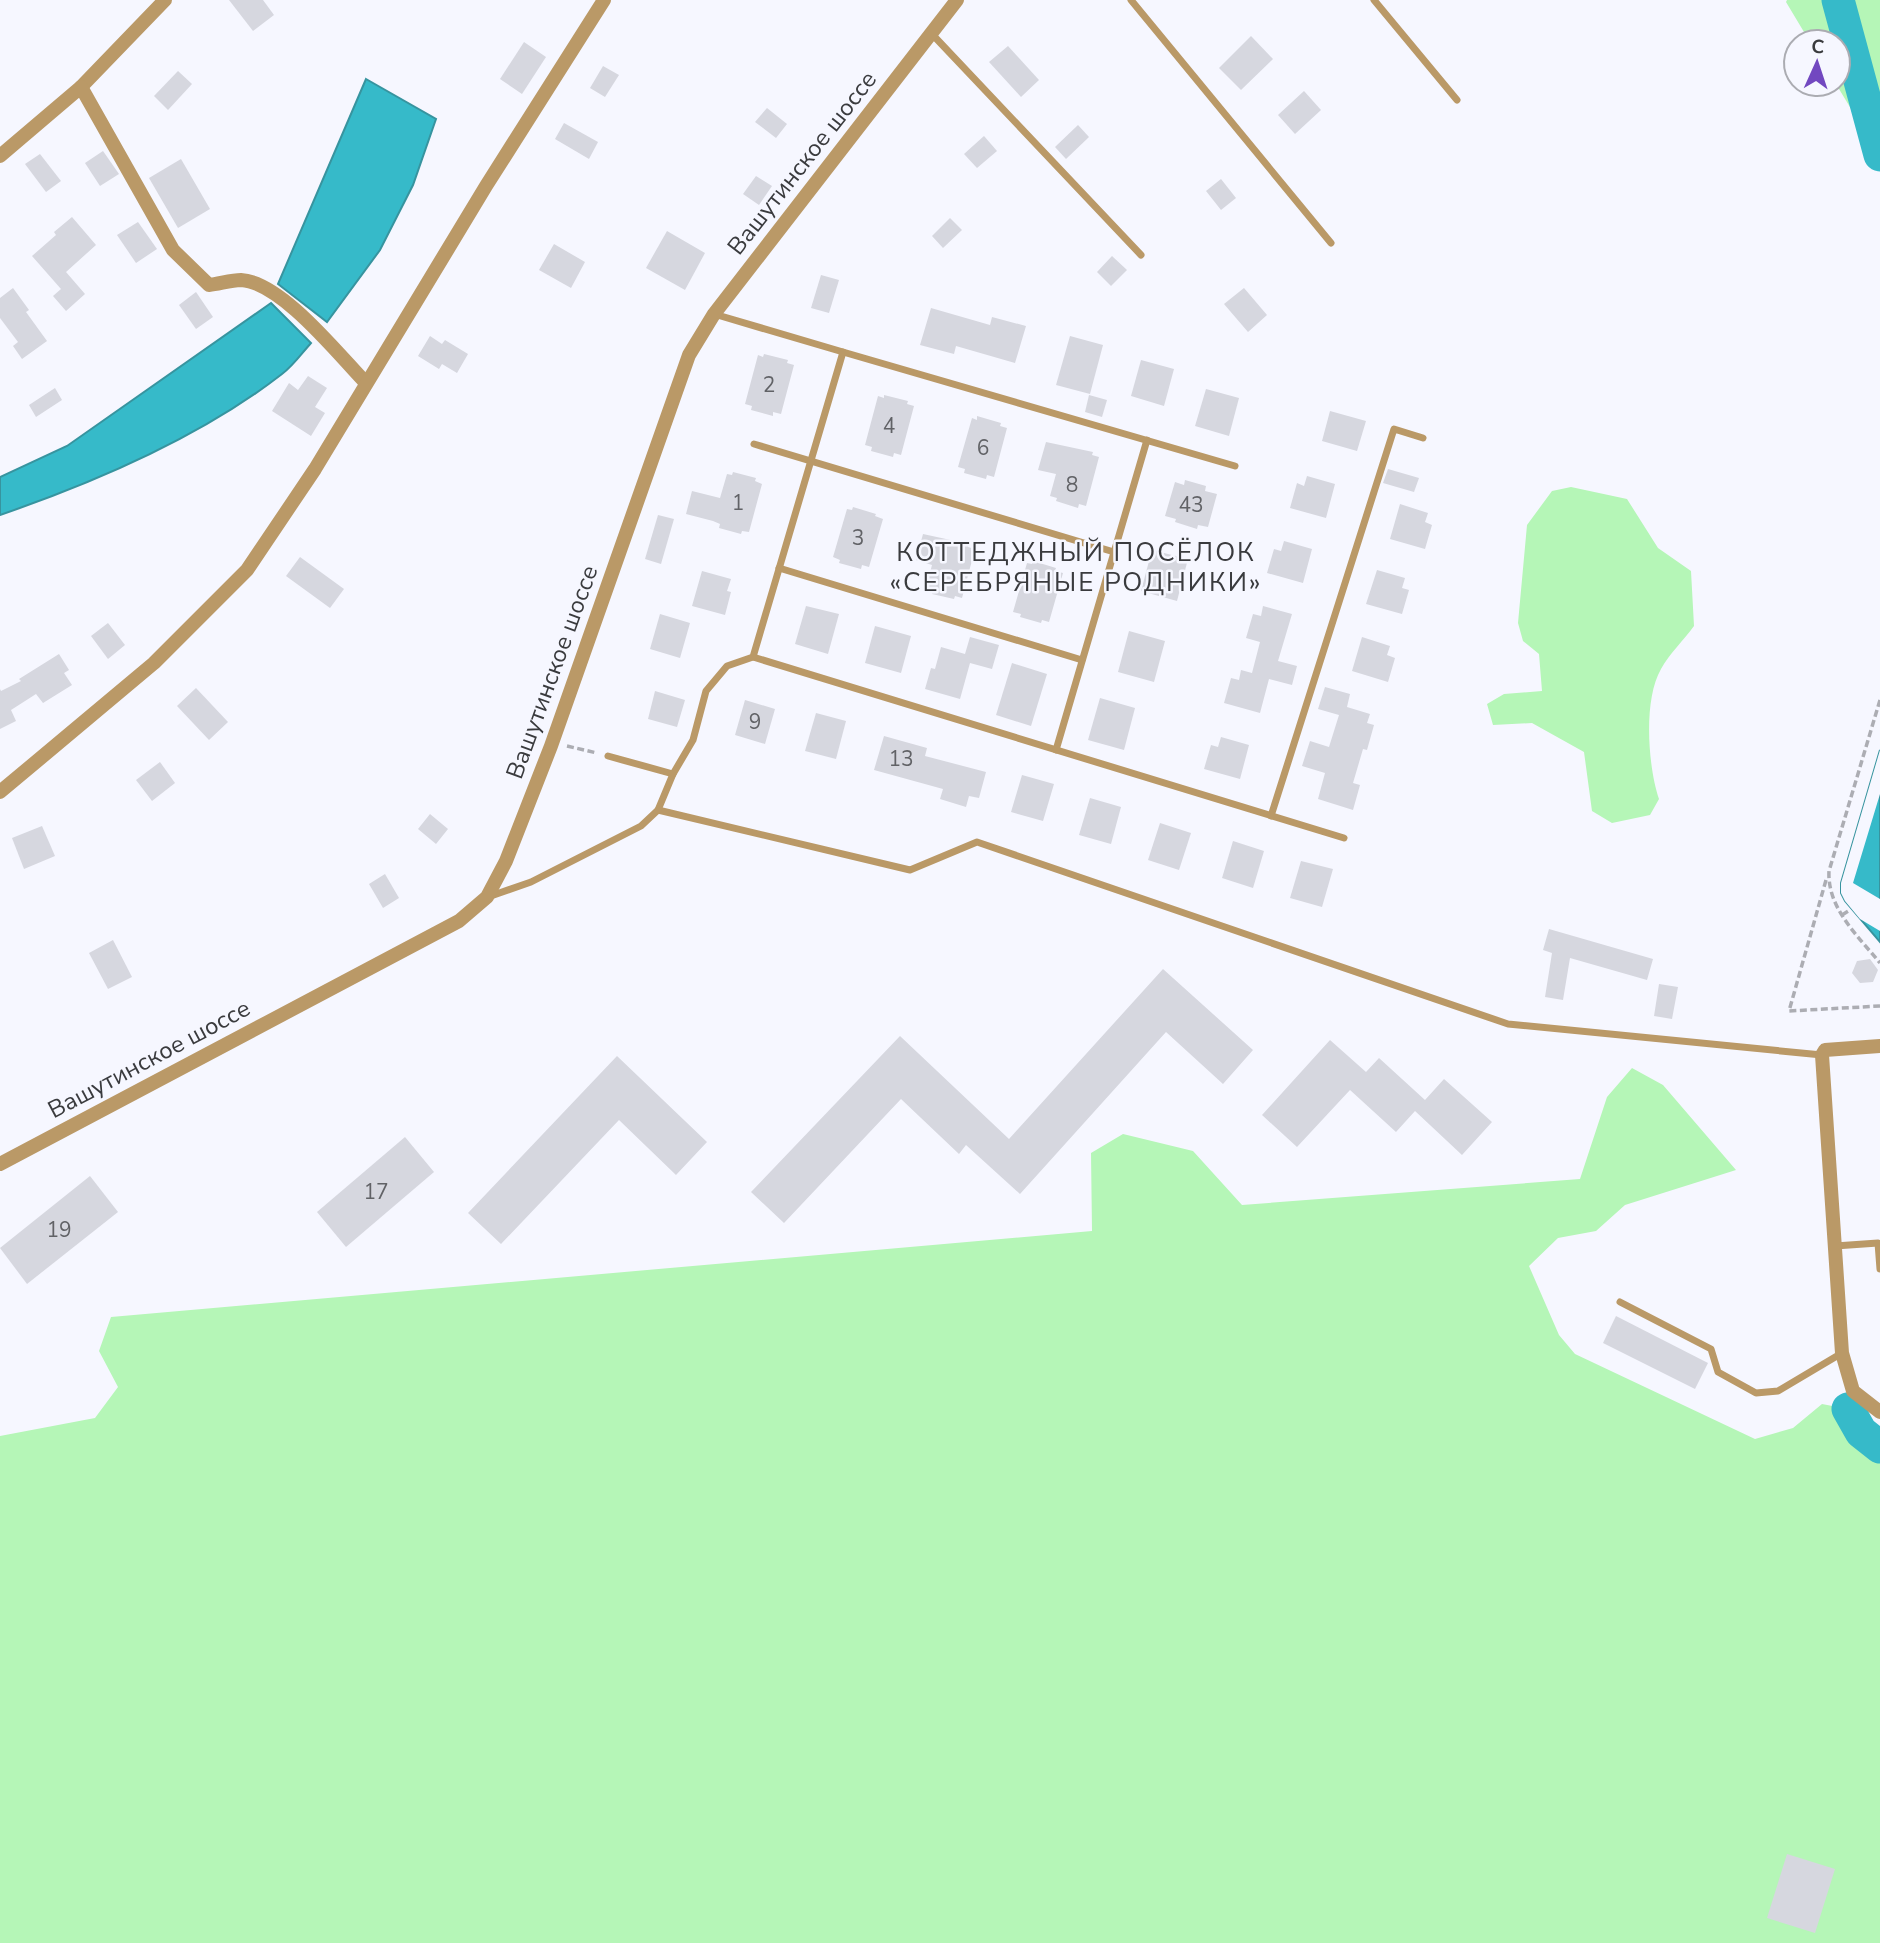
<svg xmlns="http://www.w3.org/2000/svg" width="1880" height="1943" viewBox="0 0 1880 1943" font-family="'Nunito Sans',sans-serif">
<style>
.green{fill:#b5f6b7}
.water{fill:#36bac9;stroke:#37949f;stroke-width:2}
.pier{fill:#f6f7ff}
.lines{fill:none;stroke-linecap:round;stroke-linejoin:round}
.river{stroke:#36bac9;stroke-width:33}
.building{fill:#d6d7df}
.path{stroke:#acadb3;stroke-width:3.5;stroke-dasharray:7 3.5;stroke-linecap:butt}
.service{stroke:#ba9967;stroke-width:7}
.minor{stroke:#ba9967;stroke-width:14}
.tertiary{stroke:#ba9967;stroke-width:14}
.labels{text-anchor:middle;stroke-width:5;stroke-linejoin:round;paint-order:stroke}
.number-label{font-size:21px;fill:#616266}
.street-label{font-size:24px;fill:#3a3b3e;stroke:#f6f7ff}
.neighbourhood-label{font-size:26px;letter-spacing:2px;fill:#3a3b3e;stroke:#f6f7ff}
</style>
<rect width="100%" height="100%" fill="#f6f7ff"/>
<g class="green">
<path d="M1787,0H1880V148L1859,122L1836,84H1838V42H1810L1786,2Z"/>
<path d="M1571,487L1627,499L1658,548L1691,571L1694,626C1684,640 1669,654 1661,669C1643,700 1648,767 1659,799L1650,815L1612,823L1592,811L1584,752L1532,723L1493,725L1487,704L1504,694L1542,691L1539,654L1523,641L1518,623L1527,525L1552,491Z"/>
<path d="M1632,1068L1663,1085L1736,1170L1625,1205L1596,1231L1558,1238L1529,1266L1559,1335L1575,1354L1755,1439L1793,1428L1822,1404L1848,1409L1861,1432L1880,1440V1943H0V1436L95,1418L118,1387L99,1351L111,1317L1092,1231L1091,1153L1123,1134L1193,1151L1242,1205L1580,1179L1607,1097Z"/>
</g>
<g class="water">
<path d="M366,79L436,119L413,185L380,250L327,322L278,284Z"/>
<path d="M271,303L311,343C302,353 293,366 282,374C201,437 96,482 0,515V477L67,446Z"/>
<path d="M1880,750V942L1845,901L1841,893V883Z"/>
</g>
<path class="pier" d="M1880,750V794L1853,883L1880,899V931L1860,919L1845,901L1841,893V883Z"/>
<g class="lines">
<g class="river">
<path d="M1838,0L1880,155"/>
<path d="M1848,1409L1861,1432L1880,1447"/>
</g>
</g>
<g class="building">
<path d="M229,0H263L274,15L253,31Z"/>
<path d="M1251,36L1273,59L1241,90L1219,68Z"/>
<path d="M524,42L546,57L522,94L500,79Z"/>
<path d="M1008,46L1039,80L1021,97L989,62Z"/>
<path d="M603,66L619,75L605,97L590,88Z"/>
<path d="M178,71L192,84L168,110L154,96Z"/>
<path d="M1304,91L1321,110L1295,134L1278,115Z"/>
<path d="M767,108L787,124L776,138L755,122Z"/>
<path d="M564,123L598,142L589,159L555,139Z"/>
<path d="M1078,125L1089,137L1066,159L1055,147Z"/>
<path d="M984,136L997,151L977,168L964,154Z"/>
<path d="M103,151L119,174L100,186L85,163Z"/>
<path d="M40,154L61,181L46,192L25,164Z"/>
<path d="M181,159L210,209L178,228L149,178Z"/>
<path d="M756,176L772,186L759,205L743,194Z"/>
<path d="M1221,179L1236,198L1221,210L1206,191Z"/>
<path d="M72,217L96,245L66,272L85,294L66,311L53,296L61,289L32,256L56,235L54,232Z"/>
<path d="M950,218L962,230L943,248L932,236Z"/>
<path d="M138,222L157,249L136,263L117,235Z"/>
<path d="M667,231L705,253L685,290L646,268Z"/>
<path d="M554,244L585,262L571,288L539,270Z"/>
<path d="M1112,256L1127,270L1111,286L1097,272Z"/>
<path d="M821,275L839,280L829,313L811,308Z"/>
<path d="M13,288L29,310L26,312L47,341L22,359L13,346L18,342L0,318V298Z"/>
<path d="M1244,288L1267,315L1248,332L1224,304Z"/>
<path d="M196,292L213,317L196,329L179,305Z"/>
<path d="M931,308L990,325L992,317L1026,326L1015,363L956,346L954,354L920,345Z"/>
<path d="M430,336L442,344L445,340L468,354L457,373L442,364L439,369L418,356Z"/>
<path d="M1070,336L1103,345L1090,394L1056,385Z"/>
<path d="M764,354L788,360L787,363L794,365L781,414L773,412V416L751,410L752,406L745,404L758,355L763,357Z"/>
<path d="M1141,360L1174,369L1164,406L1131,396Z"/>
<path d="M308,376L327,388L315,407L325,413L311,436L272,411L289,383L298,390Z"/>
<path d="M55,388L62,400L36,417L29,405Z"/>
<path d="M1206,389L1239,398L1229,436L1195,426Z"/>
<path d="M884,395L908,401L907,404L914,406L901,455L894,453L893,457L871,451L872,447L865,445L878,396L884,398Z"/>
<path d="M1089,395L1107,400L1102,417L1085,412Z"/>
<path d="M1330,411L1366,421L1357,451L1322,441Z"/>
<path d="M977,416L1001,423L1000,426L1007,428L994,477L987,475L986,479L964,473L965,469L958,467L972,418L977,420Z"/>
<path d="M1046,442L1093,452L1092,455L1099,457L1086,506L1079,504L1078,508L1056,501L1057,498L1050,496L1056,474L1038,470Z"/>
<path d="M1388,469L1419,478L1414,492L1383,483Z"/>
<path d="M733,472L756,478L755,481L762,484L749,532L742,531L741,534L719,528L720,524L713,521L686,514L692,491L720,498L727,474L732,475Z"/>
<path d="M1307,476L1335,484L1326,518L1290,508L1297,483L1304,486Z"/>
<path d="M1185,480L1206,486L1205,491L1217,494L1208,527L1198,525L1197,529L1175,522L1176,519L1165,516L1175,482L1184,485Z"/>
<path d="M1400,504L1428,513L1425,522L1432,525L1425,549L1390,539Z"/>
<path d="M853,507L876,514L875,516L883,519L869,567L862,565L861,569L839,563L840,560L833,557L847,509L852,510Z"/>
<path d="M658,515L674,519L661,564L645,559Z"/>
<path d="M923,534L969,544L968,547L975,549L962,598L955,596L954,599L932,594L933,590L926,588L932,565L916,560Z"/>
<path d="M1284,541L1312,549L1303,583L1267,573L1274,549L1281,551Z"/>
<path d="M1152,550L1188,559L1177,601L1141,591Z"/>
<path d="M300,557L344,589L330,608L286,576Z"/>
<path d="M1033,561L1056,568L1055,571L1063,573L1049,622L1042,620L1041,623L1020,617L1021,614L1013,612L1027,563L1032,564Z"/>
<path d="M1377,570L1405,578L1402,588L1409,590L1402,614L1366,604Z"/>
<path d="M702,571L731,579L727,591L731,592L725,615L692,606Z"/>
<path d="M806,606L839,614L828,654L795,644Z"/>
<path d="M1263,606L1292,614L1278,661L1297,666L1292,685L1269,679L1260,713L1224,703L1231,678L1239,680L1241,670L1252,673L1260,642L1246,638L1253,614L1261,616Z"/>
<path d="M660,614L690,623L680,658L650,649Z"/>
<path d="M108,623L125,645L108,659L91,636Z"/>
<path d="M875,626L911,636L901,673L865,663Z"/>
<path d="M1129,631L1165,641L1154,682L1118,672Z"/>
<path d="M970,637L999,645L992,669L970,663L960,699L925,689L931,668L935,669L941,647L965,654Z"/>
<path d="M1362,637L1390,646L1387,655L1395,658L1388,682L1352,671Z"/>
<path d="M59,654L69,670L64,673L72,685L43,703L36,694L11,710L16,721L0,729V689L1,691L21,681L19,679Z"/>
<path d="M1012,663L1047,674L1031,726L996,715Z"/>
<path d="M1325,687L1350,694L1347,707L1370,714L1367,723L1374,725L1367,750L1363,749L1353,783L1360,785L1353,810L1318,799L1325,773L1302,766L1310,741L1329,747L1339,715L1318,709Z"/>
<path d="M196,688L228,722L209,740L177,706Z"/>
<path d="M655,691L685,700L677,727L648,719Z"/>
<path d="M1100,698L1135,708L1124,750L1088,740Z"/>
<path d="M745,700L775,709L765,744L735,735Z"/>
<path d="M816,713L846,721L836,759L805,751Z"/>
<path d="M884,736L927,748L925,756L986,772L979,798L969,796L966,807L940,799L943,789L874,770Z"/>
<path d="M1221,737L1249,745L1240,779L1204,769L1211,745L1218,747Z"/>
<path d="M160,762L175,783L152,801L136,780Z"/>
<path d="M1022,775L1054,784L1043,821L1011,812Z"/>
<path d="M1090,798L1121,807L1111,844L1079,835Z"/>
<path d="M430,814L448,829L436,844L418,829Z"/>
<path d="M1160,823L1191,833L1179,870L1148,860Z"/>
<path d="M42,826L55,856L24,869L12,838Z"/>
<path d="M1233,841L1264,851L1253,888L1222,878Z"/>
<path d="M1301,861L1333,869L1322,907L1290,898Z"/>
<path d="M385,874L399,898L383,908L369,884Z"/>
<path d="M1549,929L1653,959L1647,980L1570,958L1563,1000L1545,997L1552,953L1543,950Z"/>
<path d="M113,940L132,977L108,989L89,953Z"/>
<path d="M1870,959L1878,970L1873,982L1860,983L1852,973L1857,961Z"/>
<path d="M1163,969L1253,1050L1223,1084L1166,1032L1020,1194L966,1145L959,1154L901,1099L784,1223L751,1192L900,1036L1009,1139Z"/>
<path d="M1659,984L1678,987L1672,1019L1654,1016Z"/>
<path d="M1330,1040L1366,1072L1379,1058L1425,1100L1444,1079L1492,1122L1462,1155L1415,1111L1396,1132L1350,1090L1297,1147L1262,1115Z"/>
<path d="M617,1056L707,1142L676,1175L619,1120L501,1244L468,1213Z"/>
<path d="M405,1137L434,1172L346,1247L317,1212Z"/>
<path d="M90,1176L118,1212L27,1284L0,1248Z"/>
<path d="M1616,1316L1708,1363L1695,1389L1603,1343Z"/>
<path d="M1787,1854L1835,1869L1815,1933L1767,1918Z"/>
</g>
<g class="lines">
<g class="path">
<path d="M1880,700L1829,871C1827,908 1858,936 1880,963"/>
<path d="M567,746L597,753"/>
<path d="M1826,880L1789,1011L1880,1006"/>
<path d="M1842,915L1850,910"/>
</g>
<g class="service">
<path d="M1131,0L1331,243"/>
<path d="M1374,0L1457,100"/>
<path d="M931,33L1141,255"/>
<path d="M714,314L843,352"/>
<path d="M754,444L1114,552"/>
<path d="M779,568L1082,660"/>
<path d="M753,657L1344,838"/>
<path d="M1056,750L1147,440"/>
<path d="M608,756L673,774"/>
<path d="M658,810L910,870L977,842L1508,1024L1822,1055"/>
<path d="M1271,816L1394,429L1423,438"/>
<path d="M488,897L531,882L641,826L658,810L673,774L693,740L706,691L727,666L753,657L843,352L1235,466"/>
<path d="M1835,1246L1878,1243L1880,1269"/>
<path d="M1620,1302L1711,1349L1718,1372L1756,1393L1778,1391L1842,1353"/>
</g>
<g class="minor">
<path d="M81,87L165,0"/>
<path d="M0,156L81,87L173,250L209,285C219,284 231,280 241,280C281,282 338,354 366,383"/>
<path d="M0,792L154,663L247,570L315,469L486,186L604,0"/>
<path d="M1880,1046L1825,1050L1822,1055L1842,1353L1853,1391L1880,1412"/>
</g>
<path class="tertiary" d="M0,1164L459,921L487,897L506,861L551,746L689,355L714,314L957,0"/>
</g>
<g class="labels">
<g class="number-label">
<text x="769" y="392">2</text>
<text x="889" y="433">4</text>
<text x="983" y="455">6</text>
<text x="1072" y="492">8</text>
<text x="738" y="510">1</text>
<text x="1191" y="512">43</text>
<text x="858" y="545">3</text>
<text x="755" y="729">9</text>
<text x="901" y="766">13</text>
<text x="376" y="1199">17</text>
<text x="59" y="1237">19</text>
</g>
<g class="street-label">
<text transform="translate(802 163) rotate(-52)" y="8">Вашутинское шоссе</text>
<text transform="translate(552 672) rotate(-70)" y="8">Вашутинское шоссе</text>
<text transform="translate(149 1059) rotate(-28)" y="8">Вашутинское шоссе</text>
</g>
<g class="neighbourhood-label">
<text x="1076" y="561">КОТТЕДЖНЫЙ ПОСЁЛОК<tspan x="1076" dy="30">«СЕРЕБРЯНЫЕ РОДНИКИ»</tspan></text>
</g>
</g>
<g transform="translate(1817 63) rotate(3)"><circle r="33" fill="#f6f7ff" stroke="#abacb2" stroke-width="2"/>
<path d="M0-5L12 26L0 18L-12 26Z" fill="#7248c0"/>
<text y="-10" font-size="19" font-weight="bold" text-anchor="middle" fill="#3a3b3e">С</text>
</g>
</svg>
